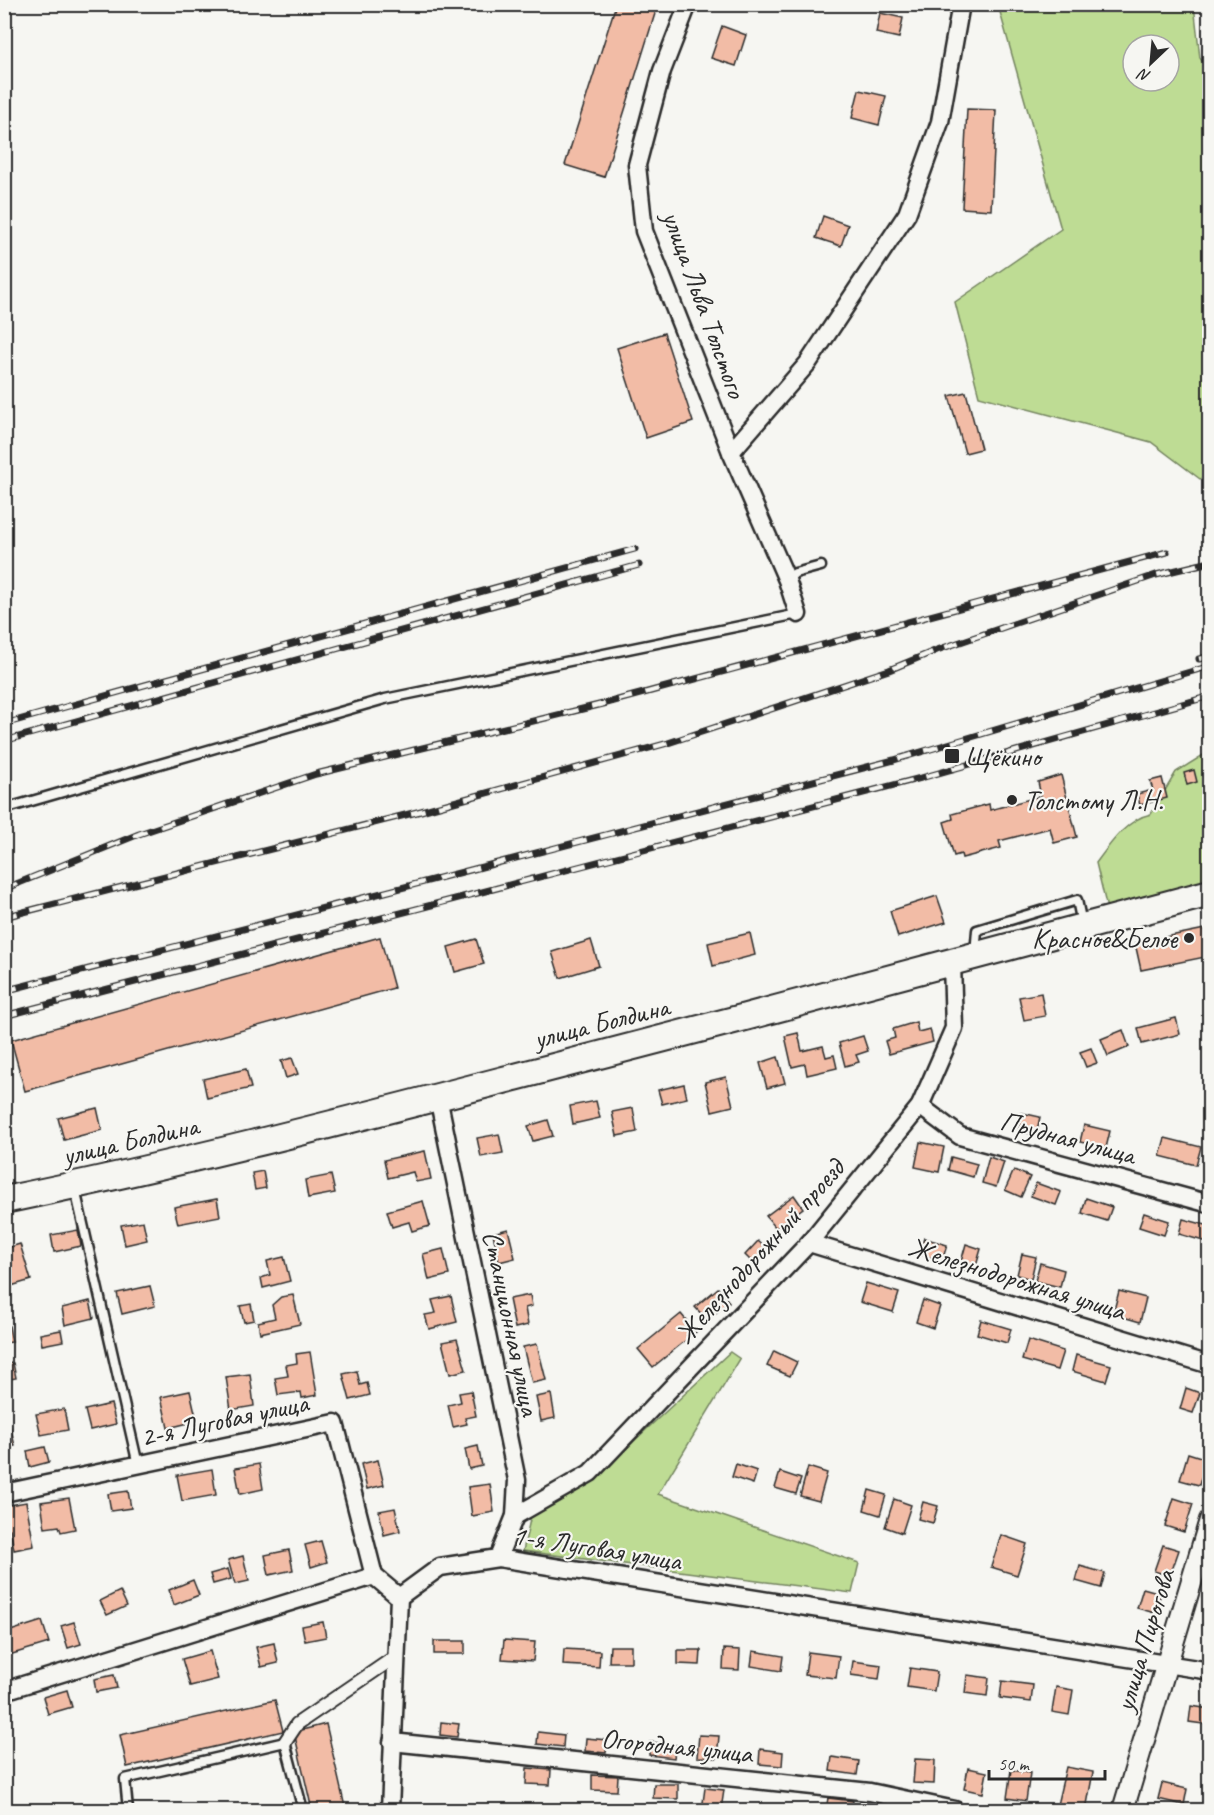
<svg xmlns="http://www.w3.org/2000/svg" width="1214" height="1815" viewBox="0 0 1214 1815" font-family="Caveat,sans-serif">
<style>
.green{fill:#bedc94;stroke:#748460;stroke-width:1.5;fill-rule:evenodd}
.building{fill:#f2bca6;stroke:#2b2b2b;stroke-width:1.5}
.lines{fill:none;stroke-linecap:round;stroke-linejoin:round}
.service-casing{stroke:#2b2b2b;stroke-width:13}
.pedestrian-casing{stroke:#2b2b2b;stroke-width:16}
.minor-casing{stroke:#2b2b2b;stroke-width:21}
.tertiary-casing{stroke:#2b2b2b;stroke-width:24}
.primary-casing{stroke:#2b2b2b;stroke-width:30}
.service{stroke:#f6f6f2;stroke-width:8}
.pedestrian{stroke:#f6f6f2;stroke-width:12}
.minor{stroke:#f6f6f2;stroke-width:16}
.tertiary{stroke:#f6f6f2;stroke-width:20}
.primary{stroke:#f6f6f2;stroke-width:26}
.rail-casing{stroke:#2b2b2b;stroke-width:7}
.rail{stroke:#f6f6f2;stroke-width:4.5;stroke-dasharray:14;stroke-linecap:butt}
.poi-dot{fill:#2b2b2b;stroke:#f6f6f2;stroke-width:2}
.labels{text-anchor:middle;stroke-width:4.5;stroke-linejoin:round;paint-order:stroke}
.street-label{font-size:28px;fill:#2b2b2b;stroke:#f6f6f2}
.poi-label{font-size:28px;fill:#2b2b2b;stroke:#f6f6f2;text-anchor:start}
</style>
<rect width="100%" height="100%" fill="#f6f6f2"/>
<filter id="ink" filterUnits="userSpaceOnUse"><feTurbulence type="fractalNoise" baseFrequency=".0167" numOctaves="2"/><feDisplacementMap in="SourceGraphic" scale="12" xChannelSelector="R" yChannelSelector="G"/><feConvolveMatrix kernelMatrix="1 2 1 2 8 2 1 2 1" color-interpolation-filters="sRGB"/></filter>
<g filter="url(#ink)">
<g class="green">
<path d="M998,5H1194L1200,58L1210,72L1209,476L1200,479L1151,442L979,396L955,302L1061,229ZM1133,45H1169V81H1133Z"/>
<path d="M1209,728V889L1109,917L1096,863C1110,844 1127,819 1151,814L1176,772L1205,754L1202,731Z"/>
<path d="M730,1352L740,1359L658,1494L859,1563L852,1593L523,1551L531,1515L594,1478Z"/>
</g>
<g class="building">
<path d="M616,4H658L604,177L565,165Z"/>
<path d="M880,13L903,18L899,38L876,33Z"/>
<path d="M722,26L746,35L736,66L711,58Z"/>
<path d="M859,90L886,96L879,125L852,118Z"/>
<path d="M967,109L996,110L991,210L962,208Z"/>
<path d="M823,216L848,225L841,246L816,238Z"/>
<path d="M664,333L693,422L646,438L617,348Z"/>
<path d="M966,392L981,449L965,453L949,396Z"/>
<path d="M1194,770L1197,782L1187,785L1184,773Z"/>
<path d="M1061,775L1077,837L1054,843L1050,828L999,841L1001,848L962,858L961,854L954,856L944,822L953,819L952,814L989,804L990,810L1041,796L1038,782Z"/>
<path d="M1162,778L1167,798L1140,805L1137,794L1153,790L1150,781Z"/>
<path d="M937,896L946,922L898,937L890,911Z"/>
<path d="M1210,928V956L1141,970L1135,943Z"/>
<path d="M750,933L755,955L713,966L708,943Z"/>
<path d="M380,937L394,988L25,1091L11,1040Z"/>
<path d="M476,939L484,964L455,972L448,947Z"/>
<path d="M591,940L599,966L560,978L552,952Z"/>
<path d="M1041,993L1045,1016L1024,1020L1019,997Z"/>
<path d="M1176,1018L1180,1034L1142,1044L1138,1028Z"/>
<path d="M916,1022L918,1032L930,1029L933,1042L889,1054L885,1041L895,1038L893,1029Z"/>
<path d="M1123,1030L1129,1047L1108,1056L1101,1039Z"/>
<path d="M798,1033L802,1051L823,1046L826,1057L834,1055L837,1068L807,1075L805,1064L792,1067L785,1036Z"/>
<path d="M863,1036L868,1051L856,1055L859,1062L845,1066L839,1043Z"/>
<path d="M1091,1048L1097,1063L1086,1067L1080,1052Z"/>
<path d="M778,1057L785,1083L767,1088L760,1063Z"/>
<path d="M292,1058L298,1074L286,1078L281,1061Z"/>
<path d="M246,1069L251,1088L207,1098L203,1079Z"/>
<path d="M726,1077L733,1106L712,1111L705,1082Z"/>
<path d="M684,1084L687,1098L662,1104L658,1090Z"/>
<path d="M596,1101L600,1118L573,1124L570,1106Z"/>
<path d="M97,1108L102,1130L64,1140L58,1118Z"/>
<path d="M633,1108L637,1132L617,1136L612,1112Z"/>
<path d="M1022,1113L1040,1117L1036,1135L1018,1131Z"/>
<path d="M548,1120L553,1136L533,1141L528,1126Z"/>
<path d="M1084,1125L1110,1131L1106,1148L1080,1142Z"/>
<path d="M499,1134L503,1153L481,1157L477,1138Z"/>
<path d="M1165,1138L1201,1147L1196,1165L1160,1156Z"/>
<path d="M920,1142L944,1147L939,1172L915,1167Z"/>
<path d="M425,1151L431,1179L416,1182L413,1172L388,1178L384,1160Z"/>
<path d="M951,1157L977,1164L973,1177L948,1170Z"/>
<path d="M989,1157L1004,1162L996,1187L982,1183Z"/>
<path d="M1014,1170L1030,1177L1021,1197L1005,1190Z"/>
<path d="M263,1171L266,1188L255,1190L252,1173Z"/>
<path d="M331,1175L335,1193L308,1198L305,1180Z"/>
<path d="M1036,1183L1061,1192L1056,1205L1031,1196Z"/>
<path d="M794,1195L803,1208L776,1228L766,1216Z"/>
<path d="M1086,1198L1112,1207L1107,1221L1082,1213Z"/>
<path d="M217,1199L220,1216L178,1224L174,1207Z"/>
<path d="M423,1201L430,1226L412,1231L409,1222L392,1227L387,1211Z"/>
<path d="M1144,1213L1169,1221L1164,1235L1139,1227Z"/>
<path d="M1183,1219L1210,1226L1207,1242L1179,1234Z"/>
<path d="M143,1221L147,1240L125,1245L121,1225Z"/>
<path d="M508,1229L515,1258L499,1262L493,1233Z"/>
<path d="M78,1230L81,1246L54,1252L51,1235Z"/>
<path d="M924,1238L947,1245L942,1261L919,1254Z"/>
<path d="M758,1241L767,1249L753,1263L745,1255Z"/>
<path d="M20,1244L31,1280L11,1286L4,1266V1249Z"/>
<path d="M966,1244L981,1249L974,1273L959,1269Z"/>
<path d="M443,1249L449,1275L429,1280L423,1254Z"/>
<path d="M1022,1254L1036,1257L1031,1279L1017,1275Z"/>
<path d="M284,1257L290,1281L263,1288L261,1278L270,1275L267,1261Z"/>
<path d="M1040,1263L1064,1270L1060,1287L1035,1281Z"/>
<path d="M866,1283L899,1293L893,1312L860,1302Z"/>
<path d="M150,1286L155,1306L122,1314L117,1293Z"/>
<path d="M718,1288L729,1302L707,1320L695,1307Z"/>
<path d="M1119,1291L1146,1298L1140,1322L1113,1314Z"/>
<path d="M293,1295L300,1324L260,1333L258,1322L275,1318L272,1305L281,1297Z"/>
<path d="M530,1295L532,1306L525,1308L528,1325L515,1328L509,1299Z"/>
<path d="M451,1296L457,1322L429,1329L425,1315L436,1313L432,1300Z"/>
<path d="M923,1300L940,1306L933,1328L916,1322Z"/>
<path d="M90,1301L94,1318L65,1325L62,1308Z"/>
<path d="M251,1304L254,1320L244,1322L240,1306Z"/>
<path d="M681,1314L696,1332L653,1367L638,1349Z"/>
<path d="M981,1320L1011,1329L1007,1343L977,1334Z"/>
<path d="M4,1326H9L12,1342L4,1343Z"/>
<path d="M61,1330L63,1341L42,1345L40,1334Z"/>
<path d="M457,1339L466,1370L450,1374L442,1342Z"/>
<path d="M1028,1340L1063,1351L1057,1370L1022,1360Z"/>
<path d="M537,1344L546,1380L532,1383L523,1347Z"/>
<path d="M774,1351L797,1362L790,1376L767,1366Z"/>
<path d="M310,1352L317,1395L302,1398L301,1392L278,1395L275,1378L288,1376L286,1365L297,1363L296,1354Z"/>
<path d="M1076,1355L1111,1365L1106,1381L1072,1371Z"/>
<path d="M13,1363L16,1378L4,1380V1364Z"/>
<path d="M357,1371L360,1385L367,1383L370,1395L350,1400L343,1374Z"/>
<path d="M250,1374L254,1406L231,1410L226,1377Z"/>
<path d="M1186,1388L1200,1393L1193,1413L1180,1409Z"/>
<path d="M190,1391L197,1421L168,1428L161,1397Z"/>
<path d="M471,1391L476,1416L465,1418L467,1424L453,1427L448,1405L461,1402L459,1393Z"/>
<path d="M551,1394L555,1418L541,1421L536,1397Z"/>
<path d="M111,1404L116,1424L90,1430L85,1410Z"/>
<path d="M64,1409L68,1430L41,1435L36,1414Z"/>
<path d="M10,1425L15,1446L4,1448V1427Z"/>
<path d="M478,1446L482,1466L469,1469L465,1449Z"/>
<path d="M45,1447L49,1462L30,1467L27,1451Z"/>
<path d="M1188,1453L1207,1459L1199,1485L1180,1480Z"/>
<path d="M378,1460L384,1485L367,1489L361,1464Z"/>
<path d="M259,1464L263,1489L240,1494L235,1468Z"/>
<path d="M736,1464L757,1471L753,1484L732,1477Z"/>
<path d="M808,1467L827,1473L819,1501L800,1496Z"/>
<path d="M212,1469L216,1495L182,1501L177,1475Z"/>
<path d="M780,1472L801,1479L796,1494L775,1488Z"/>
<path d="M490,1484L494,1512L472,1516L468,1487Z"/>
<path d="M869,1490L886,1495L880,1515L864,1510Z"/>
<path d="M128,1491L131,1508L111,1511L108,1494Z"/>
<path d="M69,1498L75,1529L61,1532L59,1526L45,1528L41,1502Z"/>
<path d="M1174,1498L1193,1504L1184,1532L1165,1526Z"/>
<path d="M894,1499L911,1505L902,1533L885,1527Z"/>
<path d="M26,1502L34,1546L14,1550L10,1529L4,1530V1506Z"/>
<path d="M923,1502L938,1506L933,1523L918,1519Z"/>
<path d="M395,1508L400,1531L384,1535L379,1511Z"/>
<path d="M1001,1535L1027,1544L1017,1575L991,1567Z"/>
<path d="M321,1541L327,1562L311,1567L305,1545Z"/>
<path d="M1163,1545L1179,1550L1170,1576L1154,1571Z"/>
<path d="M289,1550L293,1570L269,1575L265,1555Z"/>
<path d="M243,1556L249,1581L235,1584L228,1560Z"/>
<path d="M1080,1566L1105,1573L1101,1588L1076,1581Z"/>
<path d="M228,1569L231,1579L213,1584L210,1574Z"/>
<path d="M193,1580L199,1595L174,1605L169,1590Z"/>
<path d="M1143,1588L1161,1593L1155,1613L1137,1608Z"/>
<path d="M120,1591L127,1606L107,1615L100,1601Z"/>
<path d="M42,1621L49,1643L9,1655L4,1633Z"/>
<path d="M74,1622L81,1644L68,1648L61,1626Z"/>
<path d="M323,1622L326,1637L305,1641L302,1626Z"/>
<path d="M504,1640L535,1642L533,1661L502,1659Z"/>
<rect x="434" y="1641" width="31" height="13"/>
<path d="M274,1643L278,1663L261,1667L256,1647Z"/>
<path d="M610,1646H631V1662H609Z"/>
<path d="M564,1649L600,1651L599,1667L563,1665Z"/>
<path d="M724,1649L740,1650L739,1670L723,1669Z"/>
<path d="M678,1650H701L700,1665L678,1664Z"/>
<path d="M210,1651L218,1679L190,1686L182,1659Z"/>
<path d="M753,1651L783,1656L781,1671L751,1666Z"/>
<path d="M808,1652L839,1656L836,1678L805,1675Z"/>
<path d="M853,1661L881,1665L879,1679L851,1675Z"/>
<path d="M910,1668L937,1672L934,1691L907,1687Z"/>
<path d="M114,1675L117,1688L96,1692L94,1679Z"/>
<path d="M967,1675L989,1678L987,1696L965,1693Z"/>
<path d="M1002,1681L1033,1685L1031,1702L1000,1698Z"/>
<path d="M1056,1687L1073,1690L1069,1715L1052,1712Z"/>
<path d="M67,1690L72,1707L48,1714L43,1697Z"/>
<path d="M275,1700L283,1731L127,1767L120,1735Z"/>
<path d="M1191,1706L1210,1709V1725L1189,1722Z"/>
<path d="M441,1722L459,1724L457,1737L440,1735Z"/>
<path d="M326,1724L345,1807L312,1810L294,1732Z"/>
<path d="M538,1732L564,1735L563,1747L537,1744Z"/>
<path d="M699,1735L719,1736L717,1758L697,1757Z"/>
<path d="M586,1738L607,1740L606,1753L585,1751Z"/>
<path d="M650,1742L676,1745L674,1758L649,1755Z"/>
<path d="M760,1749L783,1752L782,1766L759,1764Z"/>
<path d="M832,1757L859,1761L857,1775L830,1771Z"/>
<path d="M915,1759L935,1760L934,1784L913,1783Z"/>
<path d="M1066,1767L1093,1772L1086,1810L1056,1809Z"/>
<path d="M527,1768L551,1770L550,1785L526,1784Z"/>
<path d="M968,1768L987,1772L983,1793L964,1789Z"/>
<path d="M1011,1770L1030,1773L1026,1801L1007,1798Z"/>
<path d="M592,1775L618,1776L617,1791L592,1790Z"/>
<path d="M1162,1783L1187,1789L1184,1805L1158,1799Z"/>
<path d="M654,1784H678V1799L653,1798Z"/>
<path d="M705,1788L724,1790L721,1810H702Z"/>
<path d="M828,1798L853,1801L852,1810H826Z"/>
</g>
<g class="lines">
<defs>
<g id="service">
<path d="M787,580L795,573L821,566"/>
<path d="M4,809L385,699L798,614"/>
<path d="M975,954L977,930L1077,900L1082,924"/>
<path d="M75,1189L138,1465"/>
<path d="M128,1810L125,1779L285,1742L303,1810"/>
</g>
<path id="pedestrian" d="M285,1742L297,1724L395,1657"/>
<g id="minor">
<path d="M688,4L662,71L637,165L644,231L731,452L787,580L798,614"/>
<path d="M731,452L808,363L907,214L940,122L961,4"/>
<path d="M438,1097L517,1480L515,1516L498,1558"/>
<path d="M920,1106L960,1136L1210,1204"/>
<path d="M809,1243L1210,1365"/>
<path d="M4,1493L335,1423L374,1576"/>
<path d="M515,1516L590,1473L809,1243L920,1106L954,1028L952,963"/>
<path d="M4,1691L374,1576L399,1597L440,1567L498,1558L1210,1671"/>
<path d="M392,1742L870,1792L955,1810"/>
<path d="M390,1810L399,1597"/>
</g>
<path id="tertiary" d="M1123,1810L1210,1520"/>
<path id="primary" d="M4,1200C176,1165 345,1121 515,1077C747,1017 978,956 1210,893"/>
</defs>
<use href="#service" class="service-casing"/>
<use href="#pedestrian" class="pedestrian-casing"/>
<use href="#minor" class="minor-casing"/>
<use href="#tertiary" class="tertiary-casing"/>
<use href="#primary" class="primary-casing"/>
<use href="#service" class="service"/>
<use href="#pedestrian" class="pedestrian"/>
<use href="#minor" class="minor"/>
<use href="#tertiary" class="tertiary"/>
<use href="#primary" class="primary"/>
<defs>
<g id="rail">
<path d="M1199,659L1210,656"/>
<path d="M4,724L635,549"/>
<path d="M4,741L639,565"/>
<path d="M4,889L139,834L316,774L603,704L1167,552"/>
<path d="M4,917L421,811L668,743L889,670L937,650L1156,575L1210,562"/>
<path d="M4,991L894,760L1210,666"/>
<path d="M4,1016L921,778L1210,696"/>
</g>
</defs>
<use href="#rail" class="rail-casing"/>
<use href="#rail" class="rail"/>
</g>
</g>
<g class="poi-dot">
<rect x="944" y="748" width="16" height="16" rx="3"/>
<circle cx="1012" cy="800" r="6"/>
<circle cx="1189" cy="938" r="6"/>
</g>
<g class="labels">
<g class="street-label">
<text transform="translate(705 304) rotate(70)" y="10">улица Льва Толстого</text>
<text transform="translate(601 1022) rotate(-14)" y="10">улица Болдина</text>
<text transform="translate(1068 1137) rotate(15)" y="10">Прудная улица</text>
<text transform="translate(130 1140) rotate(-13)" y="10">улица Болдина</text>
<text transform="translate(759 1251) rotate(-48)" y="10">Железнодорожный проезд</text>
<text transform="translate(1017 1278) rotate(17)" y="10">Железнодорожная улица</text>
<text transform="translate(512 1323) rotate(78)" y="10">Станционная улица</text>
<text transform="translate(224 1419) rotate(-12)" y="10">2-я Луговая улица</text>
<text transform="translate(597 1547) rotate(9)" y="10">1-я Луговая улица</text>
<text transform="translate(1144 1640) rotate(-73)" y="10">улица Пирогова</text>
<text transform="translate(677 1745) rotate(6)" y="10">Огородная улица</text>
</g>
<g class="poi-label">
<text x="966" y="766">Щёкино</text>
<text x="1024" y="810">Толстому Л.Н.</text>
<text x="1177" y="948" text-anchor="end">Красное&amp;Белое</text>
</g>
</g>
<rect width="1214" height="1815" fill="none" stroke="#f6f6f2" stroke-width="24"/>
<rect x="12" y="12" width="1190" height="1791" fill="none" stroke="#2b2b2b" stroke-width="2" filter="url(#ink)"/>
<g transform="translate(1151 63) rotate(206)"><circle r="28" fill="#f6f6f2" stroke="#a5a5a2" stroke-width="1.5"/>
<path d="M0-4.5L10 22L0 15L-10 22Z" fill="#2b2b2b"/>
<text y="-9" font-size="16" font-weight="bold" text-anchor="middle" fill="#2b2b2b">N</text>
</g>
<path d="M989 1770v9h116v-9" fill="none" stroke="#2b2b2b" stroke-width="3"/>
<text x="998" y="1770" font-size="18" fill="#2b2b2b" stroke="#f6f6f2" stroke-width="4.5" paint-order="stroke">50 m</text>
</svg>
